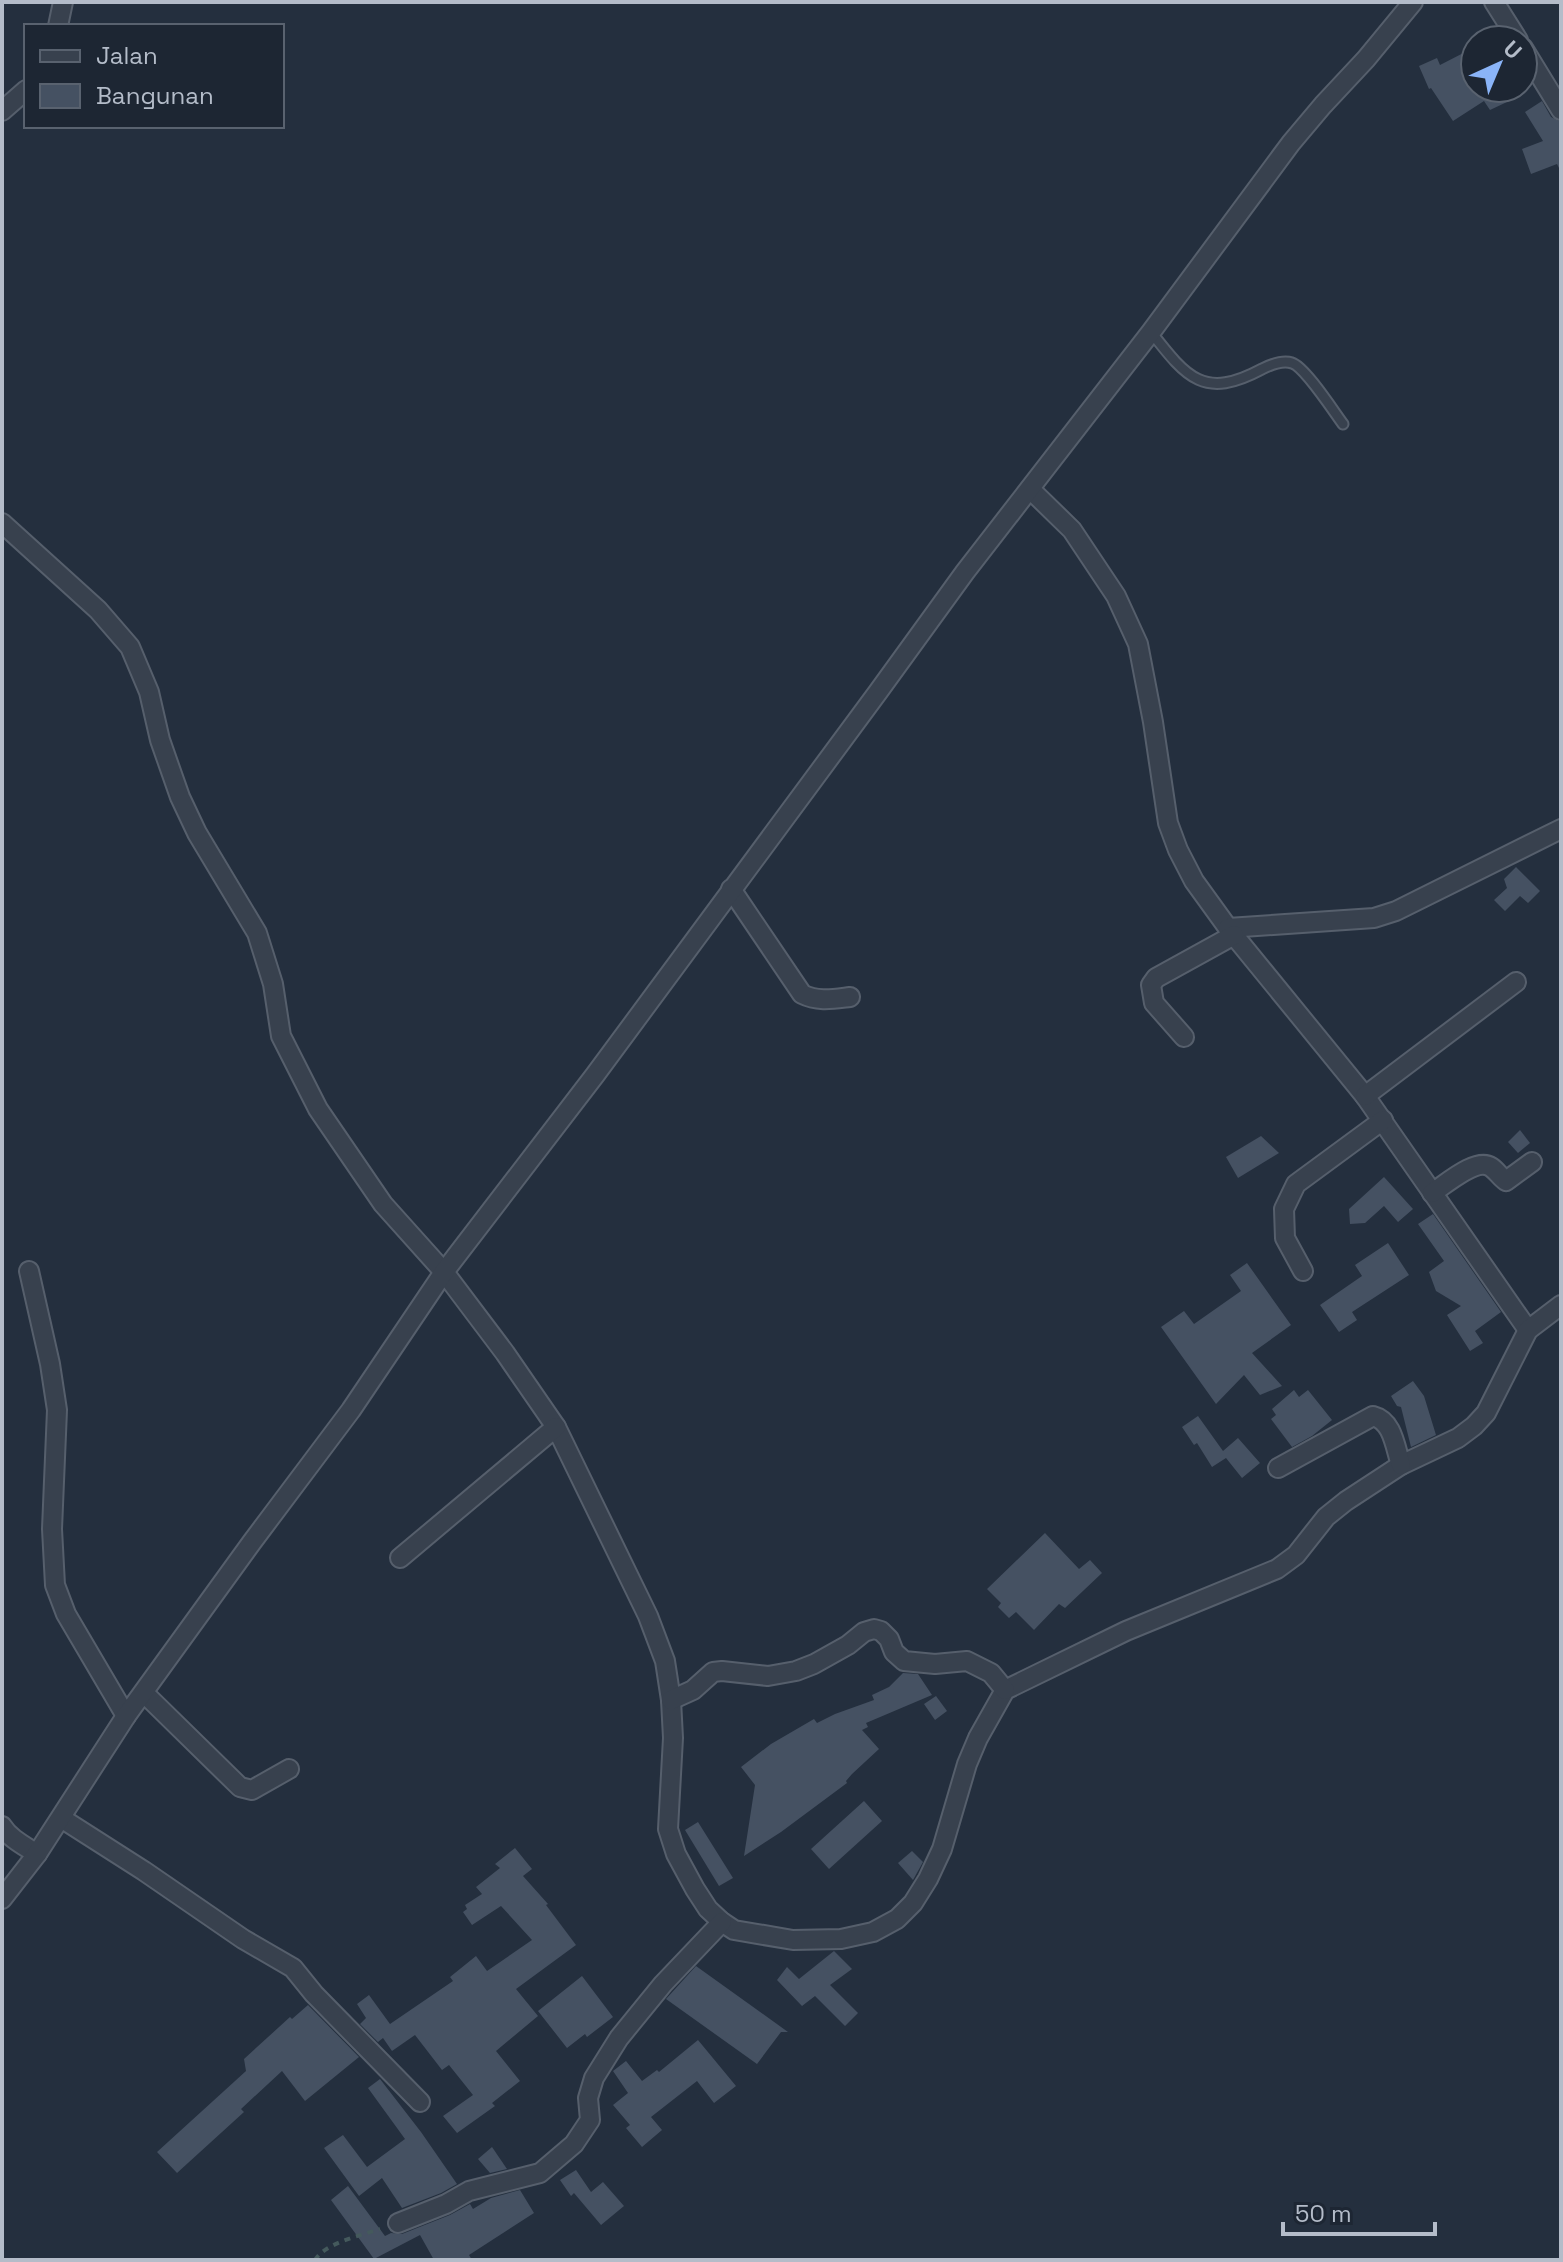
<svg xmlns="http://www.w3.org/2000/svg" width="1563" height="2262" viewBox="0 0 1563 2262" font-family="'Space Grotesk',sans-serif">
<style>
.building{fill:#455162}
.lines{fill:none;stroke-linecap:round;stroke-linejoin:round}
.service-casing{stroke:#565f6c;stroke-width:13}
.minor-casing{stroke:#565f6c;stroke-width:22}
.path{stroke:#44595c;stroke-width:4;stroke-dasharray:6 6;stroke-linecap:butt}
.service{stroke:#38414e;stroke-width:9}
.minor{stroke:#38414e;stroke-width:18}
</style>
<rect width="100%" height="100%" fill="#242f3e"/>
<g class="building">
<path d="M1475,47V88H1504L1500,91L1507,102L1490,110L1484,101L1453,121L1431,88L1429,89L1419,66L1437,58L1440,65Z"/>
<path d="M1542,101L1551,117L1561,122V172L1557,164L1531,174L1522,149L1543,141L1525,112Z"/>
<path d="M1516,867L1540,891L1528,903L1520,896L1505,911L1494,900L1507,888L1504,879Z"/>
<path d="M1520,1130L1530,1143L1518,1153L1508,1142Z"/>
<path d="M1261,1136L1279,1153L1238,1178L1226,1157Z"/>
<path d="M1384,1177L1413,1209L1398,1222L1384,1206L1365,1223L1350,1224L1349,1209Z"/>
<path d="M1433,1214L1501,1312L1475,1331L1483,1343L1470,1351L1447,1315L1461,1306L1436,1291L1429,1272L1444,1261L1418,1224Z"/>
<path d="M1388,1243L1409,1275L1352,1312L1357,1320L1339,1332L1320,1305L1362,1276L1355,1265Z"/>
<path d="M1247,1263L1291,1325L1252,1353L1282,1386L1260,1395L1244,1375L1216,1404L1161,1327L1184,1311L1194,1324L1241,1291L1230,1275Z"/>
<path d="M1413,1381L1424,1396L1436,1435L1411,1447L1401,1407L1397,1406L1391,1396Z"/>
<path d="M1294,1390L1299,1397L1308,1390L1332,1420L1312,1436L1292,1447L1271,1419L1276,1415L1272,1409Z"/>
<path d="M1198,1416L1223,1451L1238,1438L1260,1463L1242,1478L1226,1458L1212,1467L1197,1443L1194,1445L1182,1427Z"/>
<path d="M1045,1533L1079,1569L1090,1560L1102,1573L1065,1608L1059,1604L1034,1630L1016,1612L1009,1618L998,1607L1001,1603L987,1589Z"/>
<path d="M903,1673L918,1674L932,1695L866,1723L868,1727L862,1730L879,1749L852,1774L846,1781L847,1783L781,1832L744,1856L755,1785L741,1767L771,1744L814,1719L817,1723L835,1714L874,1700L872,1695L889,1687Z"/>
<path d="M936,1696L947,1711L935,1720L924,1704Z"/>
<path d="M864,1801L882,1821L829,1869L811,1849Z"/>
<path d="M698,1822L733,1878L719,1886L685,1830Z"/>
<path d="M515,1848L532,1869L523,1876L548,1904L546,1905L576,1945L516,1989L538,2016L496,2051L520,2081L492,2103L495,2106L457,2133L443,2116L473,2095L449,2065L442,2070L415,2035L392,2051L383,2038L378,2042L360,2024L366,2018L357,2004L369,1995L390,2024L453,1981L450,1977L476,1956L487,1971L532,1940L501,1906L472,1925L463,1912L467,1909L465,1905L482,1894L476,1887L500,1868L495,1864Z"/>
<path d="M912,1851L923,1862L913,1880L898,1863Z"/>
<path d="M834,1951L852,1969L830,1985L858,2013L845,2026L815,1996L802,2006L777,1980L787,1967L799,1979Z"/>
<path d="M696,1966L788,2032H781L757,2064L666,1999Z"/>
<path d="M582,1976L613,2017L587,2037L585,2034L567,2048L538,2011Z"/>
<path d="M308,2005L359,2057L305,2101L282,2071L241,2109L244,2112L177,2173L157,2152L246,2071L244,2059L290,2017L292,2019Z"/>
<path d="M698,2040L736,2086L714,2103L697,2081L651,2117L662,2130L642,2147L626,2128L630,2125L613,2105L628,2093L613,2071L626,2061L642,2081L657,2070L659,2072Z"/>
<path d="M380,2079L421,2132L457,2184L441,2193L402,2208L382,2178L359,2196L324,2148L343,2135L367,2167L405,2139L368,2088Z"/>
<path d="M492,2147L507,2169L490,2173L478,2159Z"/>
<path d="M576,2170L591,2192L603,2182L624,2206L601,2225L574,2193L571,2196L560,2180Z"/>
<path d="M348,2186L385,2236L391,2233L402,2234L450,2215L470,2204L473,2209L491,2198L520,2190L534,2213L469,2255L472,2260H434L420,2235L374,2259L331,2200Z"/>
</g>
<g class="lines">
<defs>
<path id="service" d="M1151,332C1187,378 1204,400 1262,369C1270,365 1283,360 1292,363C1305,367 1334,412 1343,424"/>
<g id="minor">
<path d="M1494,2L1518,40"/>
<path d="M58,26L63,2"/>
<path d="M1523,48L1561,110"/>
<path d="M2,111L26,90"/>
<path d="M1030,489L1072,530L1116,596L1138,644L1153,722L1168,823L1178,850L1194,881L1228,928L1365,1096L1528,1330"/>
<path d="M2,523L98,610L130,647L149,692L160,740L180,797L197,833L257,933L273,984L281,1036L318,1109L383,1204L444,1272L505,1353L556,1427L648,1616L665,1661L671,1700L673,1738L668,1829L676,1854L695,1889L708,1909L722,1922L734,1930L793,1940L841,1939L873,1932L897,1919L913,1903L928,1879L942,1849L967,1764L978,1738L1005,1690L1126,1631L1277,1569L1296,1555L1326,1517L1346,1501L1401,1465L1458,1438L1474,1426L1486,1413L1528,1330L1561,1305"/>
<path d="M731,889L802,994C818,1002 833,999 850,997"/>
<path d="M1228,928L1374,918L1396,911L1561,829"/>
<path d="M1184,1037L1154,1003L1151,985L1156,978L1234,935"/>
<path d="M1365,1096L1516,982"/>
<path d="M1432,1193C1445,1185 1476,1157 1491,1167C1497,1171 1500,1177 1506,1181L1532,1162"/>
<path d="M29,1271L50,1364L57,1410L52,1529L55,1585L66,1614L126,1716"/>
<path d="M1303,1271L1285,1238L1284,1209L1296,1184L1383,1120"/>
<path d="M1278,1468L1373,1416C1393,1421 1395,1447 1401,1465"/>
<path d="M400,1558L556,1427"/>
<path d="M144,1693L240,1787L252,1790L289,1769"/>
<path d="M671,1700L693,1690L713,1672L722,1671L768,1676L796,1671L814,1664L848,1645L864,1632L874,1629L881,1631L889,1639L894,1652L904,1661L935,1664L967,1661L991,1673L1005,1690"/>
<path d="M61,1818L144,1871L243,1939L293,1968L314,1994L420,2102"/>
<path d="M2,1826C10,1839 25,1846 37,1854"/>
<path d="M2,1899L37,1854L126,1716L252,1542L351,1410L444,1272L595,1075L878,692L965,572L1151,332L1291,143L1323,105L1366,59L1413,2"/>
<path d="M398,2223L446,2204L469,2191L540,2173L574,2144L590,2120L588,2098L594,2078L619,2038L663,1984L722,1922"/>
</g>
</defs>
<use href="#service" class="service-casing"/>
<use href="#minor" class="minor-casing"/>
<path class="path" d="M315,2260C325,2243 362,2235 380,2229"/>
<use href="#service" class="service"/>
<use href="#minor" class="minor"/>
</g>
<rect width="1563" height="2262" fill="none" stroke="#b4bcc9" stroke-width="8"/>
<rect x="24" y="24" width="260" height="104" fill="#1d2633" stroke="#59626f" stroke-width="2"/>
<rect x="40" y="50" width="40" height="12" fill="#38414e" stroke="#59626f" stroke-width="2"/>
<text x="96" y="64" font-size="24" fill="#b4bcc9">Jalan</text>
<rect x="40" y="84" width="40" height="24" fill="#455162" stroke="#59626f" stroke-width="2"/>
<text x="96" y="104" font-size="24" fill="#b4bcc9">Bangunan</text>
<g transform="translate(1499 64) rotate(44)"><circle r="38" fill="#1d2633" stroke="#59626f" stroke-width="2"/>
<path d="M0-6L14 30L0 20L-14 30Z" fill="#8ab4f8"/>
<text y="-12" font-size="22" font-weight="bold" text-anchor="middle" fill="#b4bcc9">U</text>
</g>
<path d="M1283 2222v12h152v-12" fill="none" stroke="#b4bcc9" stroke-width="4"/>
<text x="1295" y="2222" font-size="24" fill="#b4bcc9" stroke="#1d2633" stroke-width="6" paint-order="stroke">50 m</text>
</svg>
